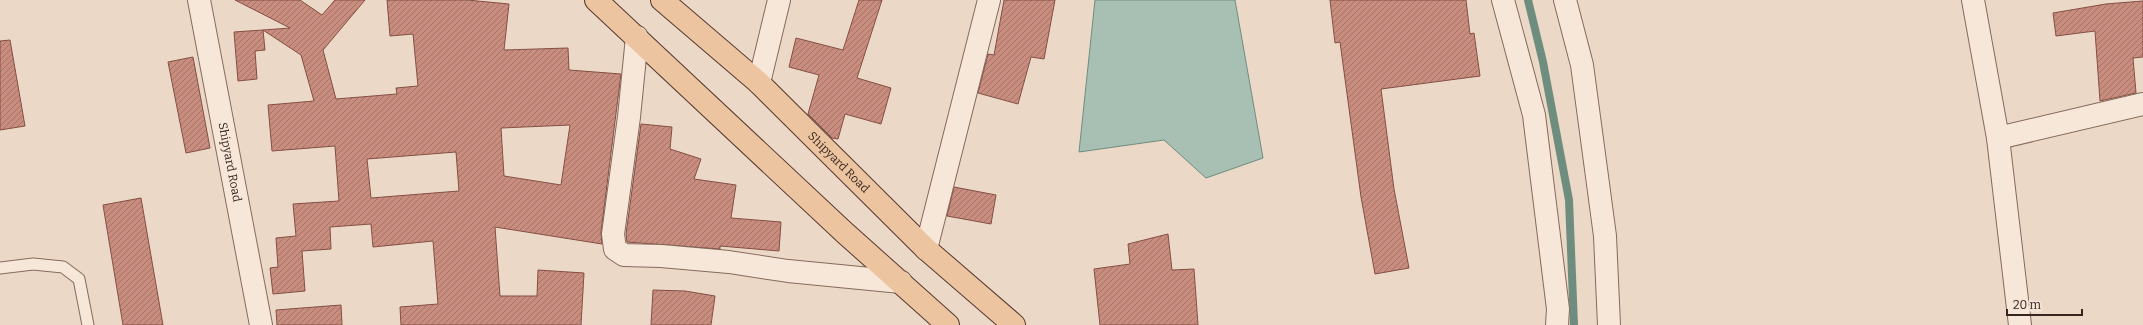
<svg xmlns="http://www.w3.org/2000/svg" width="2143" height="325" viewBox="0 0 2143 325" font-family="Bitter,serif">
<style>
.water{fill:#a7c0b3;stroke:#6e8d7f}
.lines{fill:none;stroke-linecap:round;stroke-linejoin:round}
.stream{stroke:#6e8d7f;stroke-width:8}
.building{fill:url(#building-hatch);stroke:#844f44;fill-rule:evenodd}
.service-casing{stroke:#866a5d;stroke-width:13}
.minor-casing{stroke:#866a5d;stroke-width:24}
.primary-casing{stroke:#543931;stroke-width:24}
.service{stroke:#f7e7d9;stroke-width:11}
.minor{stroke:#f7e7d9;stroke-width:22}
.primary{stroke:#edc4a0;stroke-width:22}
.labels{text-anchor:middle;stroke-width:3;stroke-linejoin:round;paint-order:stroke}
.street-label{font-size:12px;fill:#372620;stroke:#f4e4d5}
</style>
<defs>
<pattern id="building-hatch" width="6" height="6" patternUnits="userSpaceOnUse"><rect width="6" height="6" fill="#c88d7e"/><path d="M-1 1l2-2M0 6l6-6M5 7l2-2" fill="none" stroke="#a37367"/></pattern>
</defs>
<rect width="100%" height="100%" fill="#ecd8c6"/>
<path class="water" d="M1095,0H1235L1263,158L1206,178L1164,140L1079,152Z"/>
<g class="lines">
<path class="stream" d="M1528,0L1543,62L1569,200L1574,325"/>
</g>
<g class="building">
<path d="M235,0H300L322,15L335,0H365L323,50L336,99L397,94L396,88L418,86L413,34L390,36L387,0H467L509,4L504,50L568,48L569,70L621,74L601,232L602,244L495,227L500,296H537L538,270L584,273L581,325H401L400,307L438,304L433,241L373,247L371,224L330,227L331,249L302,251L305,291L273,294L270,268L278,267L276,238L296,236L293,204L339,201L335,146L272,151L268,105L314,101L301,55L263,30L290,28ZM570,125L561,185L504,176L501,128ZM456,152L459,191L371,198L367,159Z"/>
<path d="M859,0H882L857,78L891,88L881,124L845,114L838,139L832,138L808,114L819,75L789,67L796,38L843,50Z"/>
<path d="M1004,0H1055L1044,59L1031,57L1018,104L978,93L988,54L994,55Z"/>
<path d="M1330,0H1466L1470,34L1474,33L1480,76L1381,89L1394,189L1409,268L1375,274L1361,197L1340,42L1335,43Z"/>
<path d="M2143,1V57L2133,58L2136,93L2100,101L2095,31L2056,36L2053,13L2106,4Z"/>
<path d="M263,30L265,50L255,51L257,79L238,81L234,32Z"/>
<path d="M10,40L25,126L0,130V41Z"/>
<path d="M193,57L210,148L186,153L168,62Z"/>
<path d="M641,124L672,127L670,149L701,159L694,179L736,185L731,218L781,222L779,251L720,246V249L627,242L626,234Z"/>
<path d="M954,187L996,195L991,224L947,216Z"/>
<path d="M141,198L163,325H123L103,205Z"/>
<path d="M1168,234L1172,270L1194,269L1198,325H1100L1094,269L1130,264L1128,244Z"/>
<path d="M653,290L685,291L715,296L711,325H651Z"/>
<path d="M341,305L342,325H277L276,310Z"/>
</g>
<g class="lines">
<defs>
<path id="service" d="M0,268L33,264L63,267L79,279L88,325"/>
<g id="minor">
<path id="s1" d="M199,0L261,325"/>
<path d="M1503,0L1534,115L1558,309L1557,325"/>
<path d="M1565,0L1582,65L1605,236L1609,325"/>
<path d="M1973,0L1998,138L2020,325"/>
<path d="M637,37L629,117L613,234L615,249L624,255L661,256L729,262L788,271L901,282"/>
<path d="M759,83L779,0"/>
<path d="M1998,138L2143,104"/>
<path d="M926,249L989,0"/>
</g>
<g id="primary">
<path d="M596,0L845,233L948,325"/>
<path id="s2" d="M662,0L759,83L926,249L1014,325"/>
</g>
</defs>
<use href="#service" class="service-casing"/>
<use href="#minor" class="minor-casing"/>
<use href="#primary" class="primary-casing"/>
<use href="#service" class="service"/>
<use href="#minor" class="minor"/>
<use href="#primary" class="primary"/>
</g>
<g class="labels">
<g class="street-label">
<text dy="4" stroke="none"><textPath href="#s1" startOffset="165">Shipyard Road</textPath></text>
<text dy="4" stroke="none"><textPath href="#s2" startOffset="240">Shipyard Road</textPath></text>
</g>
</g>
<path d="M2007 309v6h75v-6" fill="none" stroke="#372620" stroke-width="2"/>
<text x="2013" y="309" font-size="12" fill="#372620" stroke="#f4e4d5" stroke-width="3" paint-order="stroke">20 m</text>
</svg>
